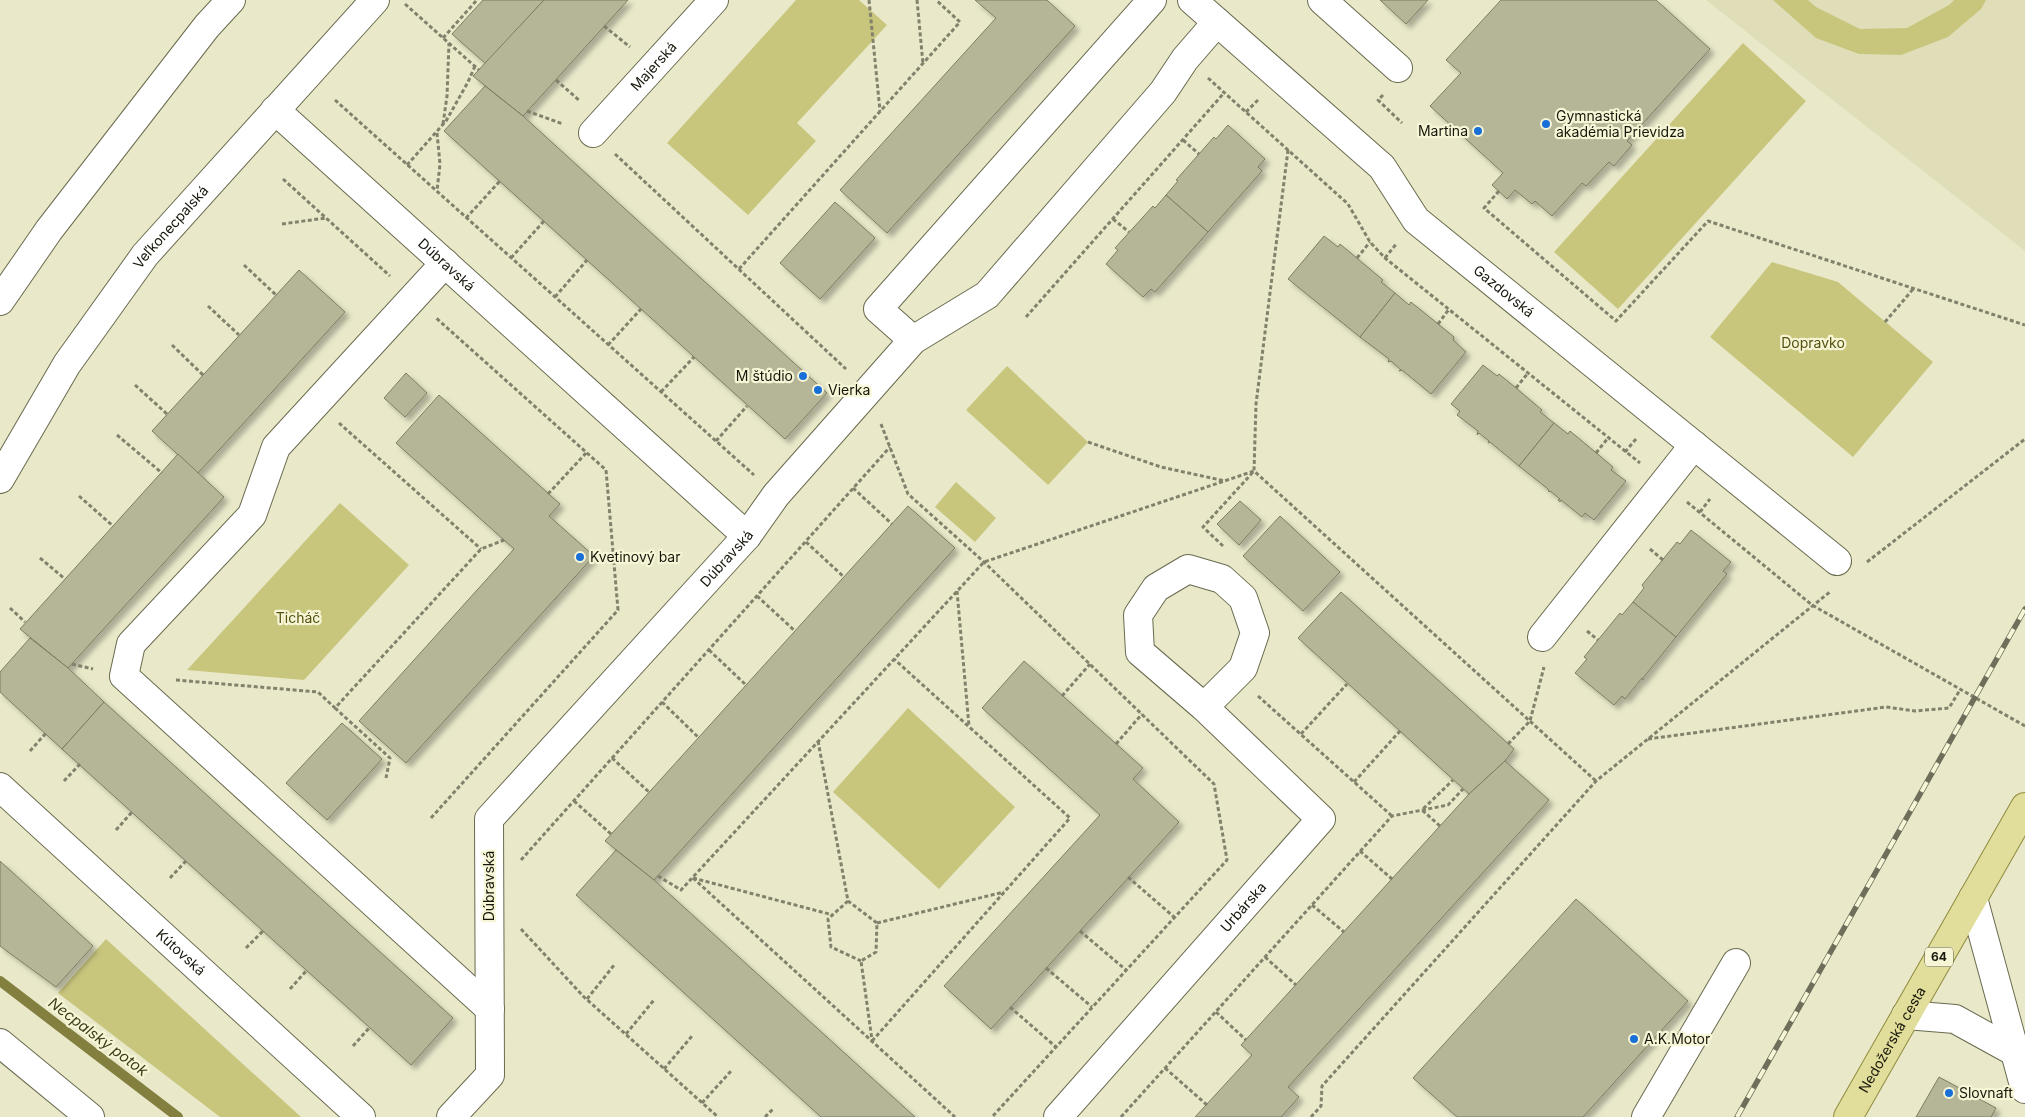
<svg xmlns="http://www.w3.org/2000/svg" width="2025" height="1117" viewBox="0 0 2025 1117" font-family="Inter,sans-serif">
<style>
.built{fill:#dfdeb8}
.green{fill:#c8c67d}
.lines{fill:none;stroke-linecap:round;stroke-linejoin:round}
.stream{stroke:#827f3f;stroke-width:10}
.building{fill:#b5b597;stroke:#7e7d62;filter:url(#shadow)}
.minor-casing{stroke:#6a6a4f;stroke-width:30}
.major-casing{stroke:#8e8a3e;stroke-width:30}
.path{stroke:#82826c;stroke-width:3;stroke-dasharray:4 2.5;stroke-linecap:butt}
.minor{stroke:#fff;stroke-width:28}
.major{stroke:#e1de9b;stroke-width:28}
.rail-casing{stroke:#6f6e5b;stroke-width:5.5}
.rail{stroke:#f6f6d7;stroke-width:4;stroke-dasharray:11;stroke-linecap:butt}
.poi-dot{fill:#186fd8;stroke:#f6f6d7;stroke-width:2}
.labels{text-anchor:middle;stroke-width:4.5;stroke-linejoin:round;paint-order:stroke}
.shield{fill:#f6f6d7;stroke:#5b5a49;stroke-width:1}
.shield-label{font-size:12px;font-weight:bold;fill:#18170c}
.street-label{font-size:14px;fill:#18170c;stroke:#f6f6d7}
.poi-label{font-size:14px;fill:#18170c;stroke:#f6f6d7;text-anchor:start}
.park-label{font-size:14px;fill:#555210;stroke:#f6f6d7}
.water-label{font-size:15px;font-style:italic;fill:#3f3e19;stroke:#f6f6d7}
</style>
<defs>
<filter id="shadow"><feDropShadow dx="4.5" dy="4.5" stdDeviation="2.5" flood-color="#0004"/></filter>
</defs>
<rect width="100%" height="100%" fill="#e9e9ca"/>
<path class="built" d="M1706,0H2025V251L1820,90Z"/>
<g class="green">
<path d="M796,0H859L887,25L797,123L816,141L748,215L667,143Z"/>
<path d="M1773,0H1808L1816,7L1860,29L1907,28L1949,5L1954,0H1986L1981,9L1948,37L1901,55L1859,54L1816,38Z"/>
<path d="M1743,43L1806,101L1618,309L1554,252Z"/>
<path d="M1772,262L1838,282L1933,362L1853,457L1710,337Z"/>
<path d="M1007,366L1088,442L1048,485L966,410Z"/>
<path d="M956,482L996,518L975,542L935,507Z"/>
<path d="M340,503L409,565L304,680L187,670Z"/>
<path d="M908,708L1015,807L939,889L833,792Z"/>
<path d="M106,939L301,1117H220L58,993Z"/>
</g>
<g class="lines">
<path class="stream" d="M0,981L178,1117"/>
</g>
<g class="building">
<path d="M483,0H544L486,64L452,34Z"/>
<path d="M544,0H628L523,116L473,76Z"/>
<path d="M975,0H1047L1075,26L887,233L840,190L996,18Z"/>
<path d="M1380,0H1428L1406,24Z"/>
<path d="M1501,0H1656L1710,49L1627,141L1632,145L1614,166L1609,162L1586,186L1582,183L1552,216L1535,201L1532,204L1515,190L1507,199L1492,185L1503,173L1430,106L1461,73L1446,60Z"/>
<path d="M485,86L523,116L827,393L785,439L444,131Z"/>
<path d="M1228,125L1265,159L1258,167L1262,171L1208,232L1166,195L1178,181L1176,180L1214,137L1216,139Z"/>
<path d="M1166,195L1208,232L1155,292L1151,289L1143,297L1106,264L1118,250L1115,248L1153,206L1155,208Z"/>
<path d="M835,202L875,238L820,299L780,263Z"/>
<path d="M1324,236L1338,247L1340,244L1383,280L1381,282L1395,293L1360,337L1288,279Z"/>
<path d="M299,270L345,312L198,473L152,431Z"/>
<path d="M1395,293L1409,305L1411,302L1454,337L1453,340L1466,352L1431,394L1402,370L1399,371L1401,370L1391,361L1388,362L1389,359L1360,337Z"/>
<path d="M1483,365L1497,376L1499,374L1516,388L1542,410L1540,412L1554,423L1519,466L1490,442L1488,443L1489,441L1479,433L1477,435L1478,431L1457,415L1460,411L1451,404Z"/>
<path d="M406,373L427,393L405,417L384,398Z"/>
<path d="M439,395L560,504L549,516L594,556L406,763L359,721L514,549L396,443Z"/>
<path d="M1554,423L1568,434L1570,431L1613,467L1611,470L1626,481L1594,520L1585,513L1582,517L1561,500L1560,502L1558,500L1560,499L1550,491L1549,492L1548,489L1519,466Z"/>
<path d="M178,454L224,497L68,668L20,629Z"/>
<path d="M1240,501L1261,520L1239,545L1217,524Z"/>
<path d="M908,506L955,548L654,880L605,841Z"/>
<path d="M1280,516L1340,572L1303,611L1243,556Z"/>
<path d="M1691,530L1731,562L1723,571L1727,574L1676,637L1633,602L1644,588L1642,585L1677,542L1680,544Z"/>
<path d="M1341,592L1514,749L1505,761L1469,794L1298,638Z"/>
<path d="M1633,602L1676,637L1643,678V680L1642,678L1625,699L1622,696L1614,705L1575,673L1587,659L1584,657L1598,640L1620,613L1622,615Z"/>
<path d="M30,638L68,668L104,702L62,749L0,692V672Z"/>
<path d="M1024,661L1143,768L1133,779L1179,822L991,1029L944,986L1100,815L982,708Z"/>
<path d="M104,702L453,1018L411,1065L62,749Z"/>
<path d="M342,723L382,759L327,820L286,783Z"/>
<path d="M1505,761L1549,800L1288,1087L1299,1097L1281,1117H1195L1252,1055L1241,1045L1469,794Z"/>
<path d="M616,850L654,880L915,1117H821L576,895Z"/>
<path d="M0,861L93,946L56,987L0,946Z"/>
<path d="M1576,899L1688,1001L1583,1117H1457L1413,1078Z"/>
<path d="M1939,1077L1996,1108L1991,1117H1916Z"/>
</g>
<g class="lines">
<defs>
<g id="minor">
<path id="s1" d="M1192,0L1382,167L1416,220L1837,561"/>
<path d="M1322,0L1398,68"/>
<path id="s2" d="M275,110L747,536"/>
<path id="s3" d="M593,133L714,0"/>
<path d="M445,263L276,447L252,515L131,644L124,676L490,1009"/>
<path d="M0,301L49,230L207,26L231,0"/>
<path d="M913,340L878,309L1152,0"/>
<path id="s4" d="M0,479L67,364L145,255L375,0"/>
<path d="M1542,637L1694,445"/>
<path id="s5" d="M0,787L361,1117"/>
<path d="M1973,898L2025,1089"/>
<path d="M1906,1015L1955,1019L2015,1052"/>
<path d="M0,1043L90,1117"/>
<path id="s6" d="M451,1117L490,1075L489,819L747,536L776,495L913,340L987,295L1163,92L1185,59L1217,22"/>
<path id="s7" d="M1058,1117L1321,819L1204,707L1140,652L1138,615L1156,588L1188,569L1222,579L1243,598L1255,633L1243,668L1204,707"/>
<path d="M1646,1117L1736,963"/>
</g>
<g id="major">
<path id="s8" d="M1848,1117L2025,807"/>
</g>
</defs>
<use href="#minor" class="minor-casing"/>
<use href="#major" class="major-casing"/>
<g class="path">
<path d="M869,0L880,111"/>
<path d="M917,0L923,64"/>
<path d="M405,4L479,70"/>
<path d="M604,26L630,47"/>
<path d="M443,38L477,0"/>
<path d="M1208,78L1348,204L1370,242L1385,258L1640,463"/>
<path d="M556,80L580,101"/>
<path d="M1383,95L1378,100L1402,123"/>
<path d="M335,100L754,475"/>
<path d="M527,111L563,124"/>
<path d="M1246,112L1258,100"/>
<path d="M443,124L447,96L449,43"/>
<path d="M437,133L440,164L437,191"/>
<path d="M1183,140L1199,154"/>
<path d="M615,154L846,369"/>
<path d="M407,165L446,121L468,82L475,66"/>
<path d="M283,179L390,276"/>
<path d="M1499,191L1484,208L1616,321L1708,221L2025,325"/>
<path d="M466,218L500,181"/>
<path d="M1113,219L1129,232"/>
<path d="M282,224L326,218"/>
<path d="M511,258L544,221"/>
<path d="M1357,258L1370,242"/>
<path d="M1385,258L1397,243"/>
<path d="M244,265L276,295"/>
<path d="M739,269L960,22L936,0"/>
<path d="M555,297L587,260"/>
<path d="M208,306L239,335"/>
<path d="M1026,317L1224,93"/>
<path d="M1885,322L1914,288"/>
<path d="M1438,324L1449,309"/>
<path d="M172,345L203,375"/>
<path d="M608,345L641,309"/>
<path d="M135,385L167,414"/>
<path d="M1516,388L1528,373"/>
<path d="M661,392L694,357"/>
<path d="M339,423L481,549"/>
<path d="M881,424L908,494L984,562L1214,784L1227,860L992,1117"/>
<path d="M117,435L162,473"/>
<path d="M716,441L747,406"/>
<path d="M1088,442L1161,467L1225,481"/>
<path d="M1625,452L1636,439"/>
<path d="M1596,453L1608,438"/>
<path d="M853,488L892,524"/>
<path d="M548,494L587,452"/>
<path d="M79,496L113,526"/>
<path d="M1687,502L1812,605L2025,726"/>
<path d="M1700,512L1710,499"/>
<path d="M806,542L844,577"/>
<path d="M1223,546L1203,527L1254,471L1256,404L1288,150"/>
<path d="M1650,549L1663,560"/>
<path d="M40,558L65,579"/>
<path d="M1867,562L2025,439"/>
<path d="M957,591L969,726"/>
<path d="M757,596L795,631"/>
<path d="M10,608L25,622"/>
<path d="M1587,631L1598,640"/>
<path d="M709,650L746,685"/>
<path d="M72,664L93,669"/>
<path d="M176,680L318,692L335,708L481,549L504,540"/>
<path d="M1062,696L1090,664"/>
<path d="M1258,696L1392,816"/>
<path d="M662,702L699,738"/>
<path d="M335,708L390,758L386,778"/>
<path d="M1301,734L1347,684"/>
<path d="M1648,739L1886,707L1915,711L1949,708L1960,690"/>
<path d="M818,741L848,901L877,923L876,952L861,961L872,1040"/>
<path d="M1116,744L1142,714"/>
<path d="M1508,744L1530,721L1544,667"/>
<path d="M30,751L46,733"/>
<path d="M612,758L649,792"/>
<path d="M64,781L80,764"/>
<path d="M1354,782L1400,731"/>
<path d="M574,801L611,834"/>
<path d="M431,818L618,610L606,470L435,317"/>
<path d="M1440,826L1422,810L1453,780"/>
<path d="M116,830L132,812"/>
<path d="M1360,851L1392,879"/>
<path d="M521,860L890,447"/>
<path d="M658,876L681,890L984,562L1254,471L1596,781"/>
<path d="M1128,877L1174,917"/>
<path d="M170,878L186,861"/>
<path d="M693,878L955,1117"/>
<path d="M693,878L833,915"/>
<path d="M848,901L828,919L831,947L861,961"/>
<path d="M1312,905L1344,932"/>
<path d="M877,923L1004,892"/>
<path d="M521,929L584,997L718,1117"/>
<path d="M1080,931L1126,970"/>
<path d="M246,948L263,931"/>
<path d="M1265,957L1296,985"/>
<path d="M1046,968L1092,1007"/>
<path d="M290,989L307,970"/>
<path d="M587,999L615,964"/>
<path d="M1010,1007L1056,1047"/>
<path d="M1216,1012L1246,1040"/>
<path d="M626,1034L654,1000"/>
<path d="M872,1041L1070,818L894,659"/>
<path d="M353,1046L370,1027"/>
<path d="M1165,1068L1207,1105"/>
<path d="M664,1069L692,1036"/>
<path d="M702,1103L731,1071"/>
<path d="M765,1117L773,1109"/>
<path d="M1121,1117L1392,816L1448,805L1463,789"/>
<path d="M1311,1117L1321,1106L1322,1086L1596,781L1831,591"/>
</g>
<use href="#minor" class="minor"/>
<use href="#major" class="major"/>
<defs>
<path id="rail" d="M1737,1117L2025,609"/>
</defs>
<use href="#rail" class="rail-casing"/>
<use href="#rail" class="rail"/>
</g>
<g class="poi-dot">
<circle cx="1546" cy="124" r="5"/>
<circle cx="1478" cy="131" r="5"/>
<circle cx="803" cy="376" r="5"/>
<circle cx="818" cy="390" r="5"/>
<circle cx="580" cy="557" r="5"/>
<circle cx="1634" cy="1039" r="5"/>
<circle cx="1949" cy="1093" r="5"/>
</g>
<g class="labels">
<rect class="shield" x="1925" y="947.5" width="28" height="19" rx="4"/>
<g class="shield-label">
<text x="1939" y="961">64</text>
</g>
<g class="street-label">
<text dy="5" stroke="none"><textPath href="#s3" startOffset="90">Majerská</textPath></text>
<text dy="5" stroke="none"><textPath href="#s4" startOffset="305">Veľkonecpalská</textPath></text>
<text dy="5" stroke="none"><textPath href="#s2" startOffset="231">Dúbravská</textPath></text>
<text dy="5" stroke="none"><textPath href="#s1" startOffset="429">Gazdovská</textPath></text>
<text dy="5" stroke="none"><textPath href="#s6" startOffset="666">Dúbravská</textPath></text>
<text transform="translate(489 886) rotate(-90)" y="5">Dúbravská</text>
<text dy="5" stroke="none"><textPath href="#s7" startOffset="280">Urbárska</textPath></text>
<text dy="5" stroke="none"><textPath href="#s5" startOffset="245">Kútovská</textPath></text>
<text dy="5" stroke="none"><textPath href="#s8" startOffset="89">Nedožerská cesta</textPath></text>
</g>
<g class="poi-label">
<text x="1556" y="121">Gymnastická<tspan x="1556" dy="16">akadémia Prievidza</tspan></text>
<text x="1468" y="136" text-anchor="end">Martina</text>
<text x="793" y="381" text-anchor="end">M štúdio</text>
<text x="828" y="395">Vierka</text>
<text x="590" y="562">Kvetinový bar</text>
<text x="1644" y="1044">A.K.Motor</text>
<text x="1959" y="1098">Slovnaft</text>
</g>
<g class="park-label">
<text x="1813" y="348">Dopravko</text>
<text x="298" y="623">Ticháč</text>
</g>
<g class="water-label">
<text transform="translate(98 1037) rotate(37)" y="5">Necpalský potok</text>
</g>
</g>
</svg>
